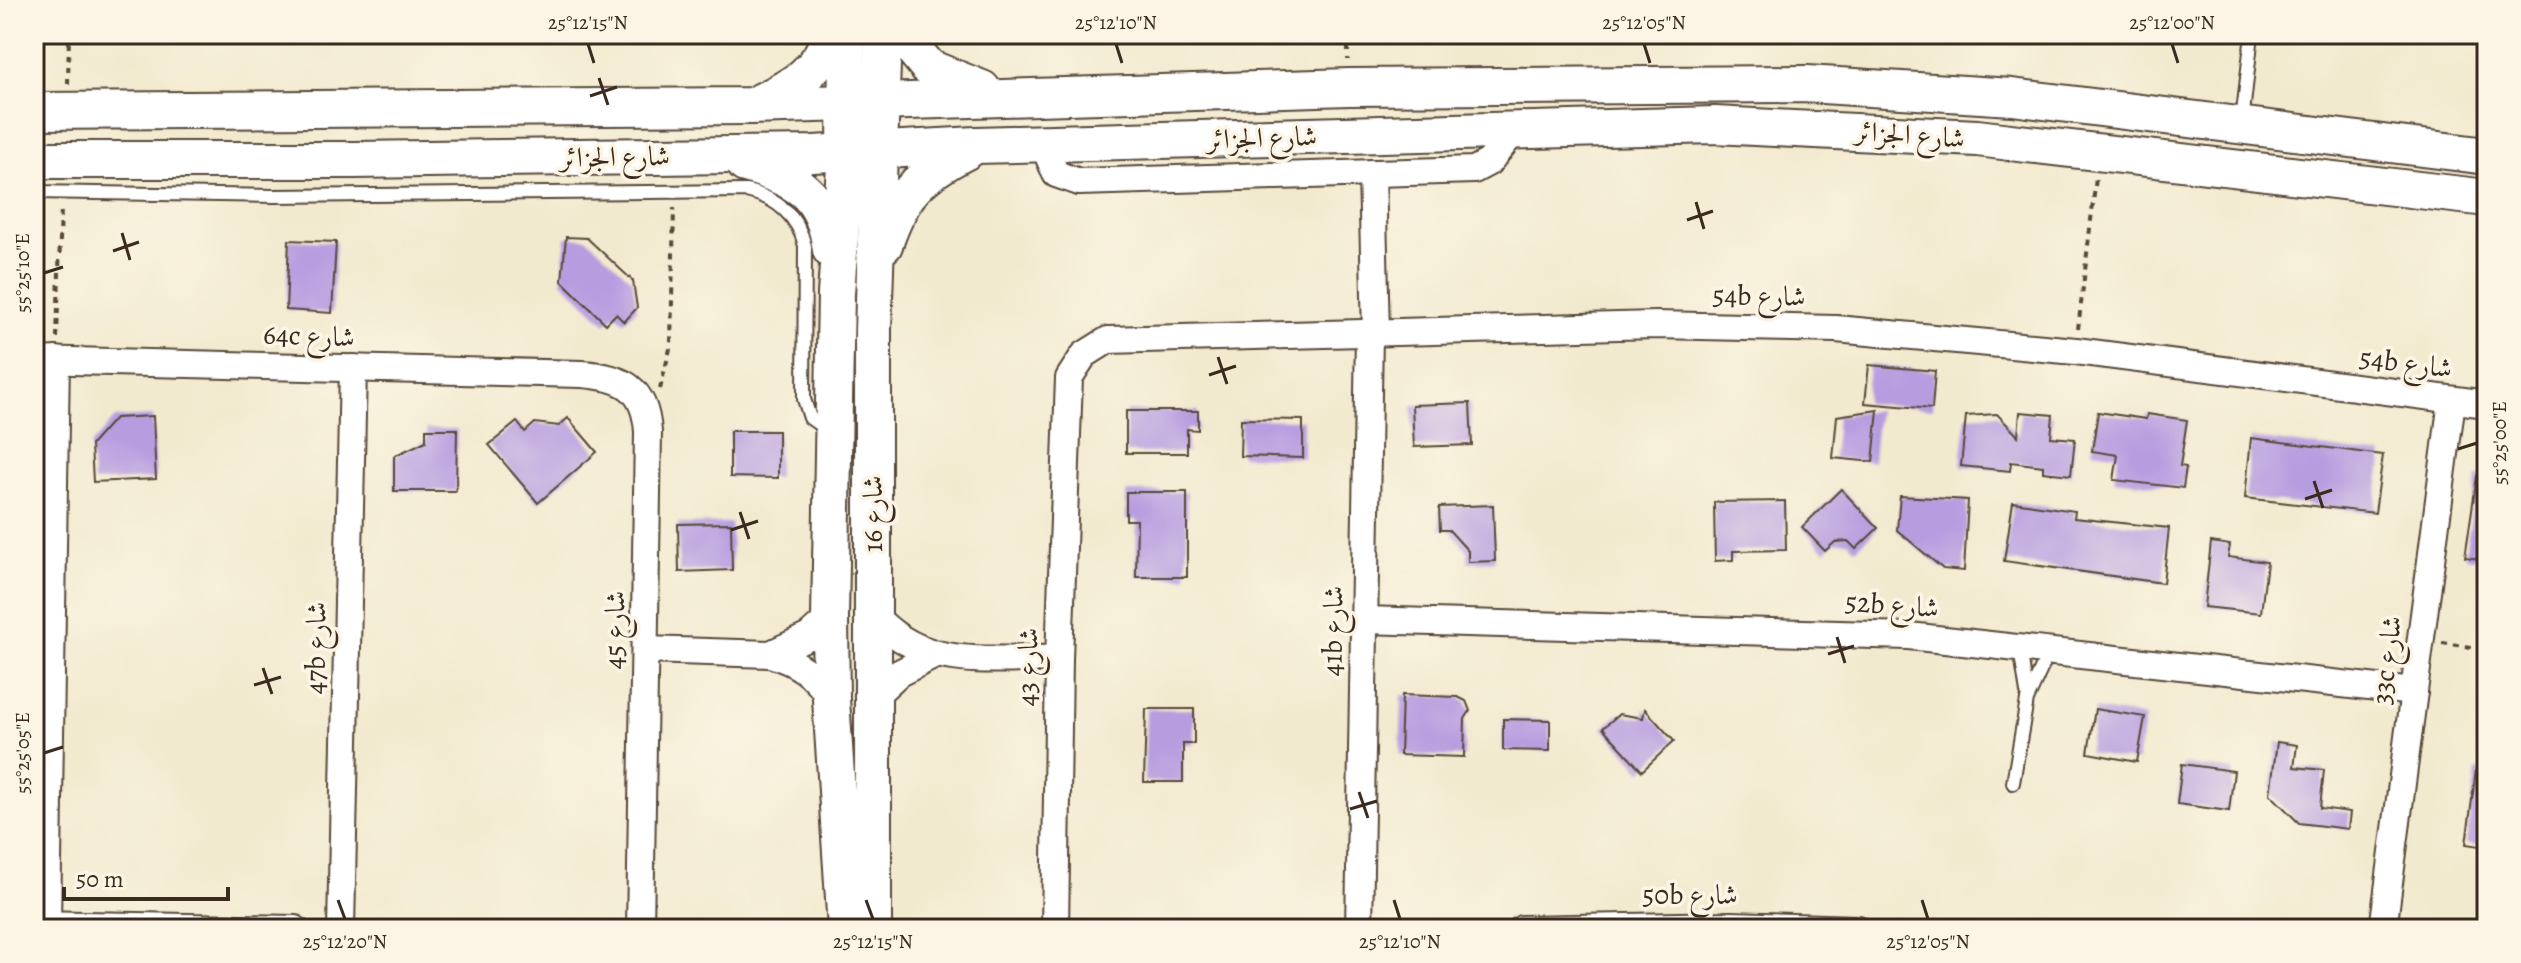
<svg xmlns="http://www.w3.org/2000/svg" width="2521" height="963" viewBox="0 0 2521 963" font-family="Alegreya,Amiri,serif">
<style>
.building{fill:#b69de0}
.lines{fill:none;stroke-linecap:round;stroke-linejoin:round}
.lane-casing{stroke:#564739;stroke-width:16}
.street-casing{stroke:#564739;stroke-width:30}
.secondary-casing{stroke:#564739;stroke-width:40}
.path{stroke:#564739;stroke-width:4;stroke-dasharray:6 6;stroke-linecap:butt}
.lane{stroke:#fff;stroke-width:12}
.street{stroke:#fff;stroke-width:26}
.secondary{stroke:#fff;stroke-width:36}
.ticks{fill:none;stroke:#3b2a1e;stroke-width:3}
.labels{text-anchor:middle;stroke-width:7;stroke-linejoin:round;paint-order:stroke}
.street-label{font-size:28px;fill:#3b2a1e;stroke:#fcf5e5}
.neatline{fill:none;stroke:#3b2a1e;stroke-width:3}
.ticks-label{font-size:20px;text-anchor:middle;fill:#3b2a1e}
</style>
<rect width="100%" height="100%" fill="#fcf5e5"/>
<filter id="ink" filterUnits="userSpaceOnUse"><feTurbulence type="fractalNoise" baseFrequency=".0125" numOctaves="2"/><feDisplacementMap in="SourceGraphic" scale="16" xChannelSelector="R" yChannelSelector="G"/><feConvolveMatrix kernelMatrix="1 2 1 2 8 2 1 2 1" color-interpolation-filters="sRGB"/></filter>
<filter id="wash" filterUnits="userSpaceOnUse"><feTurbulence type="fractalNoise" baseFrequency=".006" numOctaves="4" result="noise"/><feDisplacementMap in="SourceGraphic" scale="32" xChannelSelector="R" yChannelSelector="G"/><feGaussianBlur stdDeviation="1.8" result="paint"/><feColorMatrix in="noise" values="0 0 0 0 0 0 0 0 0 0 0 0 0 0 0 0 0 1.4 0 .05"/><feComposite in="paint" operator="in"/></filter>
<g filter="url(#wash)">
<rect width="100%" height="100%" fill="#f2eacf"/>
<g id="blocks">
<g class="building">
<path d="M566,237L587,238L633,281L637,308L624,322L616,314L606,324L562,281Z"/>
<path d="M289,240L336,242L332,313L286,310Z"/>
<path d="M1869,365L1935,371L1932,409L1865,403Z"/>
<path d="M1470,403L1472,445L1414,447L1412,405Z"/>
<path d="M1878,410L1873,462L1833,458L1837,416Z"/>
<path d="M1126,411H1198V430L1187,429V453H1126Z"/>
<path d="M2020,412L2053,415L2051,437L2075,439L2071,475L2043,472V466L2011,462L2010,471L1961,466L1966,416L1997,414L2018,436Z"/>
<path d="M2098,412L2146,419L2147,414L2187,420L2180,466L2186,467L2183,488L2114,480L2118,455L2092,451Z"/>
<path d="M153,416L156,479L93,482L91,445L115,418Z"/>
<path d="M568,418L597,452L538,503L489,445L517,422L525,432L535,423L559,426Z"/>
<path d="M1241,419L1303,420V458L1240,456Z"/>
<path d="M426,429H457L456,491H394V456L426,441Z"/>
<path d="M730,431H778V478L730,477Z"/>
<path d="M2251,438L2383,455L2375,513L2245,498Z"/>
<path d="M2477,476H2487V560L2465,557Z"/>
<path d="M1841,489L1878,528L1856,549L1848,541L1835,542L1825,551L1802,527Z"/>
<path d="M1126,492H1187V577H1136L1137,520H1126Z"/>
<path d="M1900,496L1968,500L1964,571L1943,569L1897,530Z"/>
<path d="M1785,501L1786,550L1733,551V560L1715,561L1714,502Z"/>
<path d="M2013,502L2075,511L2074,518L2169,528L2163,583L2004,561Z"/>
<path d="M1493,505L1495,561L1468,562V551L1449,530H1440L1439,507Z"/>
<path d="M731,523L732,570L679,572L678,524Z"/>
<path d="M2211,542L2230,545L2228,557L2267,562L2261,613L2204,607Z"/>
<path d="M1402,695L1458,697L1466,701L1470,711L1465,719L1464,757L1400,755Z"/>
<path d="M1146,709H1194V744H1183V782H1144Z"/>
<path d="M1645,709L1674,741L1642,771L1603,728L1619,714L1643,718Z"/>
<path d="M2095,709L2145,717L2137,762L2088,753Z"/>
<path d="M1503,719L1550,720V751L1503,750Z"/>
<path d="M2277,742L2297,745L2294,767L2324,770L2320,808L2350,812L2348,829L2299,823L2270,794Z"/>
<path d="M2182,764L2234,771L2229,811L2177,804Z"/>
<path d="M2476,770L2487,771V847L2466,844Z"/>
</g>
</g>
</g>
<g filter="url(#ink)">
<use href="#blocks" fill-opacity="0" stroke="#564739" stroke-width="2"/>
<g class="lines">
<defs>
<g id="lane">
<path d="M2242,122L2252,34"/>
<path d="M34,192L274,196L746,191C776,197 798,216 805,246L804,399L810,418L827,430"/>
<path d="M2020,649L2027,693"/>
<path d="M2013,783L2027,700L2049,652"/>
</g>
<g id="street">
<path d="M1044,146L1056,174L1079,182L1474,170L1489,162L1516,129"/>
<path d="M1372,173L1376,334"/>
<path d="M34,360L582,374C623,377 645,387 648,432L640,929"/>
<path d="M871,612C923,673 986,657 1059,659"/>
<path d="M1364,620L1909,636L2414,692"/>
<path d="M646,650L770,654C798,662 815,675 831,699"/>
<path d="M770,654L809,636L830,617"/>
<path d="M872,698L899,673L933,656"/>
<path d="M34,924L295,929"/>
<path d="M47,924L56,360"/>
<path d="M341,929L353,368"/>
<path d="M1055,929L1059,659L1069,378L1084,355L1108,340L1656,325L1836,329L2076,351L2487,404"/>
<path d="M1359,929L1369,334"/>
<path d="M1522,929L1731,925L1858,929"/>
<path d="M2383,929L2452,400"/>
</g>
<g id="secondary">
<path d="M901,34L929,68L982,89"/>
<path d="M760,102C792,87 821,71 830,34"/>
<path d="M34,111L751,106L1349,87L1807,84L2012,97L2487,156"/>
<path d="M34,160H353L813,154L976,145L1715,125L1977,138L2487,198"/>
<path d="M745,164C796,178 824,193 831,250"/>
<path d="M884,245C902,192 918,176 968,150"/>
<path d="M846,929L831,699L830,617L836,294L846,153L847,34"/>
<path d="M873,929V330L883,34"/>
</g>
</defs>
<use href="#lane" class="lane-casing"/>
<use href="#street" class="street-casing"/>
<use href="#secondary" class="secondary-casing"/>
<g class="path">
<path d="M1348,34V60"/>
<path d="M68,84L69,34"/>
<path d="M2078,329L2096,178"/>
<path d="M57,338L61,207"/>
<path d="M660,389L671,345L674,208"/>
<path d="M2442,643L2487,649"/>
</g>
<use href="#lane" class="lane"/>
<use href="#street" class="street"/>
<use href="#secondary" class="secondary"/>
</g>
</g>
<path class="ticks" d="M588,44L594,63M1116,44L1122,63M1644,44L1650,63M2172,44L2178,63M599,78L608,105M590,96L617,87M1696,202L1704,229M1687,220L1713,211M122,233L130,260M113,251L139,242M44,273L63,267M1218,357L1227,384M1209,375L1236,366M2458,449L2477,443M2314,481L2323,508M2305,499L2332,490M740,512L749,539M731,530L758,521M1837,637L1845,663M1828,654L1854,646M263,668L272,694M254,685L281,677M44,753L63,747M1359,792L1368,818M1350,809L1377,801M338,900L345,919M866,900L873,919M1394,900L1400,919M1922,900L1928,919"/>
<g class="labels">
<g class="street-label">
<text transform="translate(1910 134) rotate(4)" y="10">شارع الجزائر</text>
<text transform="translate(1262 137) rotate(-2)" y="10">شارع الجزائر</text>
<text transform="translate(615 156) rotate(-1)" y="10">شارع الجزائر</text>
<text transform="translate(1759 295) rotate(1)" y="10">54b شارع</text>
<text transform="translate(309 335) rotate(2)" y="10">64c شارع</text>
<text transform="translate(2406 362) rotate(7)" y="10">54b شارع</text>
<text transform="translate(872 514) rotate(-90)" y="10">شارع 16</text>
<text transform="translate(1892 604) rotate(4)" y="10">52b شارع</text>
<text transform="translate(614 630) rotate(-89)" y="10">شارع 45</text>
<text transform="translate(1332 631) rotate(-89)" y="10">41b شارع</text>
<text transform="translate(315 648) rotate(-89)" y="10">47b شارع</text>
<text transform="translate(2386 660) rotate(-83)" y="10">33c شارع</text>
<text transform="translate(1027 667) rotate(-89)" y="10">شارع 43</text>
<text x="1690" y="904">50b شارع</text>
</g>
</g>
<rect width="2521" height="963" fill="none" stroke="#fcf5e5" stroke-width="88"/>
<path d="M64 887v12h164v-12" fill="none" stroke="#3b2a1e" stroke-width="4"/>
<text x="76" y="887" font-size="24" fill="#3b2a1e" stroke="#fcf5e5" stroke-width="6" paint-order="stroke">50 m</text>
<rect x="44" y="44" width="2433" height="875" class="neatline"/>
<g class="ticks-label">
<text x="588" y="29">25°12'15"N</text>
<text x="1116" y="29">25°12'10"N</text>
<text x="1644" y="29">25°12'05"N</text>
<text x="2172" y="29">25°12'00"N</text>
<text transform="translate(22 273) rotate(-90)" y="7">55°25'10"E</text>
<text transform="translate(2499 443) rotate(-90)" y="7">55°25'00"E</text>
<text transform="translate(22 753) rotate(-90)" y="7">55°25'05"E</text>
<text x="345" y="948">25°12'20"N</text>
<text x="873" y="948">25°12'15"N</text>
<text x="1400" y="948">25°12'10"N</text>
<text x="1928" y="948">25°12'05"N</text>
</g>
</svg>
